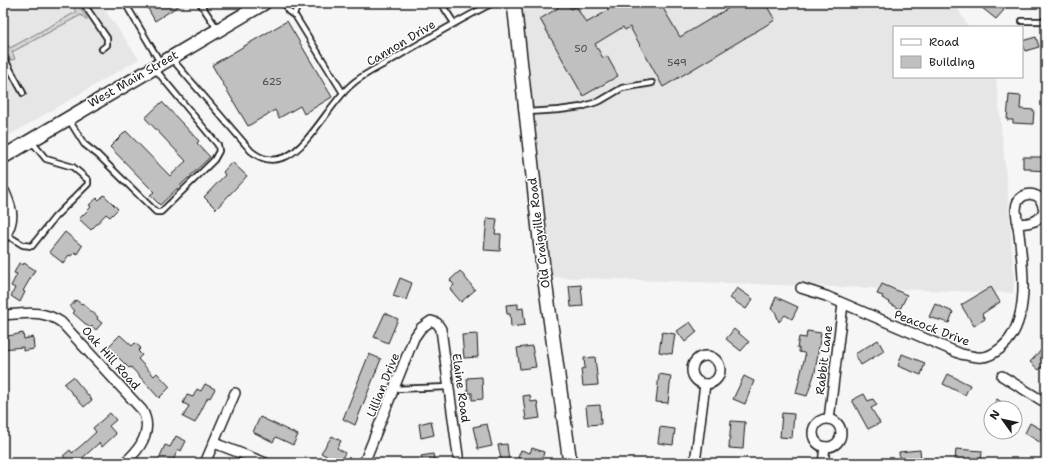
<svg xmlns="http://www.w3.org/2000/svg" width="1049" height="466" viewBox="0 0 1049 466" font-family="'Shantell Sans',sans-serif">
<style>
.built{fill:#e6e6e6}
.grass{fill:url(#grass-dots);stroke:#797979}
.building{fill:#c0c0c0;stroke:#1c1c1c}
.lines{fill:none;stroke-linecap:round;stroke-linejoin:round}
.lane-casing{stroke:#1c1c1c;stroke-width:8}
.street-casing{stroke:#1c1c1c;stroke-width:12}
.secondary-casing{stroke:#1c1c1c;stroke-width:16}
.lane{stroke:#fff;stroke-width:4.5}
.street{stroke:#fff;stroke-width:9}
.secondary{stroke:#fff;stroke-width:13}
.labels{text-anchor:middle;stroke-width:3;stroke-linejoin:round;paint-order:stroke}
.number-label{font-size:10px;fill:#454545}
.street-label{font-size:12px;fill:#1c1c1c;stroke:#fff}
</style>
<defs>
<pattern id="grass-dots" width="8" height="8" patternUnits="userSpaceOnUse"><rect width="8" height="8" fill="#d6d6d6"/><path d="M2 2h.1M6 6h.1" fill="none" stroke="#b7b7b7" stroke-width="1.8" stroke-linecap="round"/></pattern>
</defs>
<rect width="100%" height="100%" fill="#f6f6f6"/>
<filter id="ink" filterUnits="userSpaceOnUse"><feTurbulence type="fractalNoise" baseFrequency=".025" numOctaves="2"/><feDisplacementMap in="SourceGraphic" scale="8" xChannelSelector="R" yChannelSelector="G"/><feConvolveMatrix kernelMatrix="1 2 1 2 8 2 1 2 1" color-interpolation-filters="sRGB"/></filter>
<g filter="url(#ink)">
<g class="built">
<path d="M3,3H100L139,59L3,139Z"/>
<path d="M519,3H955L968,27H894V77H996L1008,195L1014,282L1013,293L551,277Z"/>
</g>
<path class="grass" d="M76,3L87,18V20L81,15L12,52L15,59L11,60L3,47V43L6,42L10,48L76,12L73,6Z"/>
<g class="building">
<path d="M154,3H183L155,21L147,7Z"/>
<path d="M555,3H568L571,9L576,6L586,23L609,10L607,7L614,3H660L680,37L737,3H765L775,20L663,87L630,27L625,30L623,27L595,44L603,58L607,56L618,76L583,96L540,19L558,8Z"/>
<path d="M976,3H995L1004,10L996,19Z"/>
<path d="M287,21L332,97L304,114L300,106L279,118L275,110L248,126L212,65Z"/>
<path d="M1036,37L1039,47L1025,51L1022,41Z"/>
<path d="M1009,95L1021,96L1020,109L1034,110L1033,124L1013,123V120H1007Z"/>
<path d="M162,102L199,141L197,143L210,157L160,205L150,195L154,192L110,147L126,131L170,176L186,161L145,118Z"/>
<path d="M1023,157H1046V171L1030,170V168H1023Z"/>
<path d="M232,162L247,176L216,209L204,197L225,175L223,172Z"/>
<path d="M104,195L118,209L110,217L106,214L91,230L79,219L91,207L89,205L97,198L99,200Z"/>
<path d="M487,218L497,219L495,234H501L500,251L484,250Z"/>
<path d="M65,232L82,246L77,254L75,252L71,256L69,255L63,263L49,252Z"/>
<path d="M19,263L23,265L24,263L35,270L23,291L25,292L20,302L11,296L15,288L11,286L17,274L14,273Z"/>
<path d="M460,271L475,290L461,302L450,289L454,285L450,280Z"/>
<path d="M400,278L412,283L406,300L393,296Z"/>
<path d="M882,284L907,295L900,309L889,303L890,302L882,298L883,296L877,294Z"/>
<path d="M581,285L583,306L571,307L569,286Z"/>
<path d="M991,287L1000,302L982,314L985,319L974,326L961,305Z"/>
<path d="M737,288L753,299L746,309L730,298Z"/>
<path d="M776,297L798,307L792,319L785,315L779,322L775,311L771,309Z"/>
<path d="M76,300L81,304L82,303L98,317L97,319L102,323L96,330L92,326L90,328L73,313L75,311L70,307Z"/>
<path d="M518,304V309L523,308L525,325L511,327L510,314H507L506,305Z"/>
<path d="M935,304L953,312L949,323L929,317Z"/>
<path d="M385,313L398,319L388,343L374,337Z"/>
<path d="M690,322L697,332L685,342L677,331Z"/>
<path d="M734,329L749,342L741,351L726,339Z"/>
<path d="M807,331L821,333L815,372L807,396L796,393L805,356L804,353L799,352V348H797L799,337L806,338Z"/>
<path d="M662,332L675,334L672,354L659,352Z"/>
<path d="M23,333L24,339L33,337L34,349L23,351V347L3,349V337Z"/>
<path d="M477,334L478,357L464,358L462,335Z"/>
<path d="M120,335L132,346L135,343L141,348L138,351L142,355L138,359L154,376L157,373L170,387L159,398L131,367L129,368L108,347Z"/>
<path d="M878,340L884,351L861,365L855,354Z"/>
<path d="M1046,345V362L1039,370L1030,362Z"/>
<path d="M532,346L536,367L520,369L517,348Z"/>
<path d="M369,354L381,359L355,425L343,419Z"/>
<path d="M902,354L925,363L921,375L898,366Z"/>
<path d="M595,357L598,385L583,386L581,369L585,368L584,358Z"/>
<path d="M659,374L671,376L668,403L656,402Z"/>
<path d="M948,374L970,385L965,395L943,384Z"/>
<path d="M744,376L754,381L745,404L733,399Z"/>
<path d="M73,377L92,400L84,407L64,384Z"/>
<path d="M482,377L483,399L472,400V393H468L467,378Z"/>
<path d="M205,384L215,389L210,398L208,397L195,423L183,417L189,406L183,403L187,395L193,397L197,389L201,391Z"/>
<path d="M864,394L868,401L873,399L877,405L871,408L880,423L868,429L852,400Z"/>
<path d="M530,395L531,402L537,401L540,418L526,420L523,396Z"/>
<path d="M997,399L1010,408H991Z"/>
<path d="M600,405L601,424L588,425L586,406Z"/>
<path d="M110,413L116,420L109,426L116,434L102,447L99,443L77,463H70L63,456L70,450L72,453L82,445L96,432L93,428Z"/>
<path d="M782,413L794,414L792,438L780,437Z"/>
<path d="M260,417L298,435L293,445L276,437L273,442L253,432Z"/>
<path d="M431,421L434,435L421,438L419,424Z"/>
<path d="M731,421L745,422L743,449L729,448Z"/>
<path d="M1030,423L1046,432V446L1025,433Z"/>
<path d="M487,424L492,446L478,449L473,427Z"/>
<path d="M660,427L675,429L673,445L658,443Z"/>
<path d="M176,436L186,441L181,451L178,449L172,463H157L165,445L170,447Z"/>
<path d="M332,436L341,441L337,448L345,453L339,463L321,453Z"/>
<path d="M507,444L509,462L502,463L498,445Z"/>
<path d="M532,448L544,452L541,463H525L517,460L521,450L530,453Z"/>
<path d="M956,449L982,451L981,463L955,462Z"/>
<path d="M920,450L921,460L900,461L899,452Z"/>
<path d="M433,454L435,463H423L421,456Z"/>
</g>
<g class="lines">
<defs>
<g id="lane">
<path d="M83,3L107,38V45L102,49"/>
<path d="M125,3L160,62"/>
<path d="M200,3L218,30"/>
<path d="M285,3L288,11L296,17L343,93"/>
<path d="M441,3L454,23"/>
<path d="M294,14L297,8L295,3"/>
<path d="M1022,21H1046"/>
<path d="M3,56L23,93"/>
<path d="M172,59L251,151C262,160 272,162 285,157C309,147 330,103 351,85C363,74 380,67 395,58C427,39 459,20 493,3"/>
<path d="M527,112L559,110L581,107L600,101L622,88L652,83"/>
<path d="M69,120L84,144L98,155L156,212H161L214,160L219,151L218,145L155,69"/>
<path d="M5,234L23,245L32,246L55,217L88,184V180L73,167L46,159L32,142"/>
<path d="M394,389L449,387"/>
</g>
<g id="street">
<path d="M801,288L826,296L961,354C967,355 976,358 982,357C989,357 996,352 1001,348C1036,319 1020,249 1016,210C1016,196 1029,190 1040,198L1044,209C1041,223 1029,223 1017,224"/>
<path d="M3,315C25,314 41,309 61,322L142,410C154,430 140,450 124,463"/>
<circle cx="706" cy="370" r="14"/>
<path d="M1002,376L1046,403"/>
<circle cx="827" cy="433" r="14"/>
<path d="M829,419L843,304"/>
<path d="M214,443L266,463"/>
<path d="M205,463L235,393"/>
<path d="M364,463L414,338L421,328L431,321L437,323L441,329L459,463"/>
<path d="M695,463L705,384"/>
<path d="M823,463L825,447"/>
</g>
<g id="secondary">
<path d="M514,3L543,267L570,463"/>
<path d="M3,157L264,3"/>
<path d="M3,193C11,211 13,219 3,236"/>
</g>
</defs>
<use href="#lane" class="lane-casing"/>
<use href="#street" class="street-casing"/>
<use href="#secondary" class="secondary-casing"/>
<use href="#lane" class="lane"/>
<use href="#street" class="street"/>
<use href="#secondary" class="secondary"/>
</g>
</g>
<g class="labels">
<g class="number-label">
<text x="581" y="52">50</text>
<text x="677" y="66">549</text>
<text x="272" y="85">625</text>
</g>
<g class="street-label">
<text transform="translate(401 43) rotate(-31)" y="4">Cannon Drive</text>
<text transform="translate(133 79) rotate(-30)" y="4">West Main Street</text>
<text transform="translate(539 233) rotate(-97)" y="4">Old Craigville Road</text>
<text transform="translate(932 328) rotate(21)" y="4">Peacock Drive</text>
<text transform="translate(111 358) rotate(48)" y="4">Oak Hill Road</text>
<text transform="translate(824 360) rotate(-83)" y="4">Rabbit Lane</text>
<text transform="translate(383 385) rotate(-68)" y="4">Lillian Drive</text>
<text transform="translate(461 388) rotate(82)" y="4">Elaine Road</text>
</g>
</g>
<rect width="1049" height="466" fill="none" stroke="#fff" stroke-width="16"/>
<rect x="8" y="8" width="1033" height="450" fill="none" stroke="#1c1c1c" stroke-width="1.5" filter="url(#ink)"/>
<rect x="893" y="26" width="130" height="52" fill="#ffffff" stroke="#a4a4a4"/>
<rect x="901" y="39" width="20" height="6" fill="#ffffff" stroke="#a4a4a4"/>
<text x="929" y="46" font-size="12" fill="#1c1c1c">Road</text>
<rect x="901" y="56" width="20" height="12" fill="#c0c0c0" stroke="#a4a4a4"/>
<text x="929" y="66" font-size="12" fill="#1c1c1c">Building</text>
<g transform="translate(1003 420) rotate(303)"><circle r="19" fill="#ffffff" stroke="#a4a4a4"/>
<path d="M0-3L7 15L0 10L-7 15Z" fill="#1c1c1c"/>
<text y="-6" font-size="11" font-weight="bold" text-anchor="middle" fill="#1c1c1c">N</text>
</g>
</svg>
